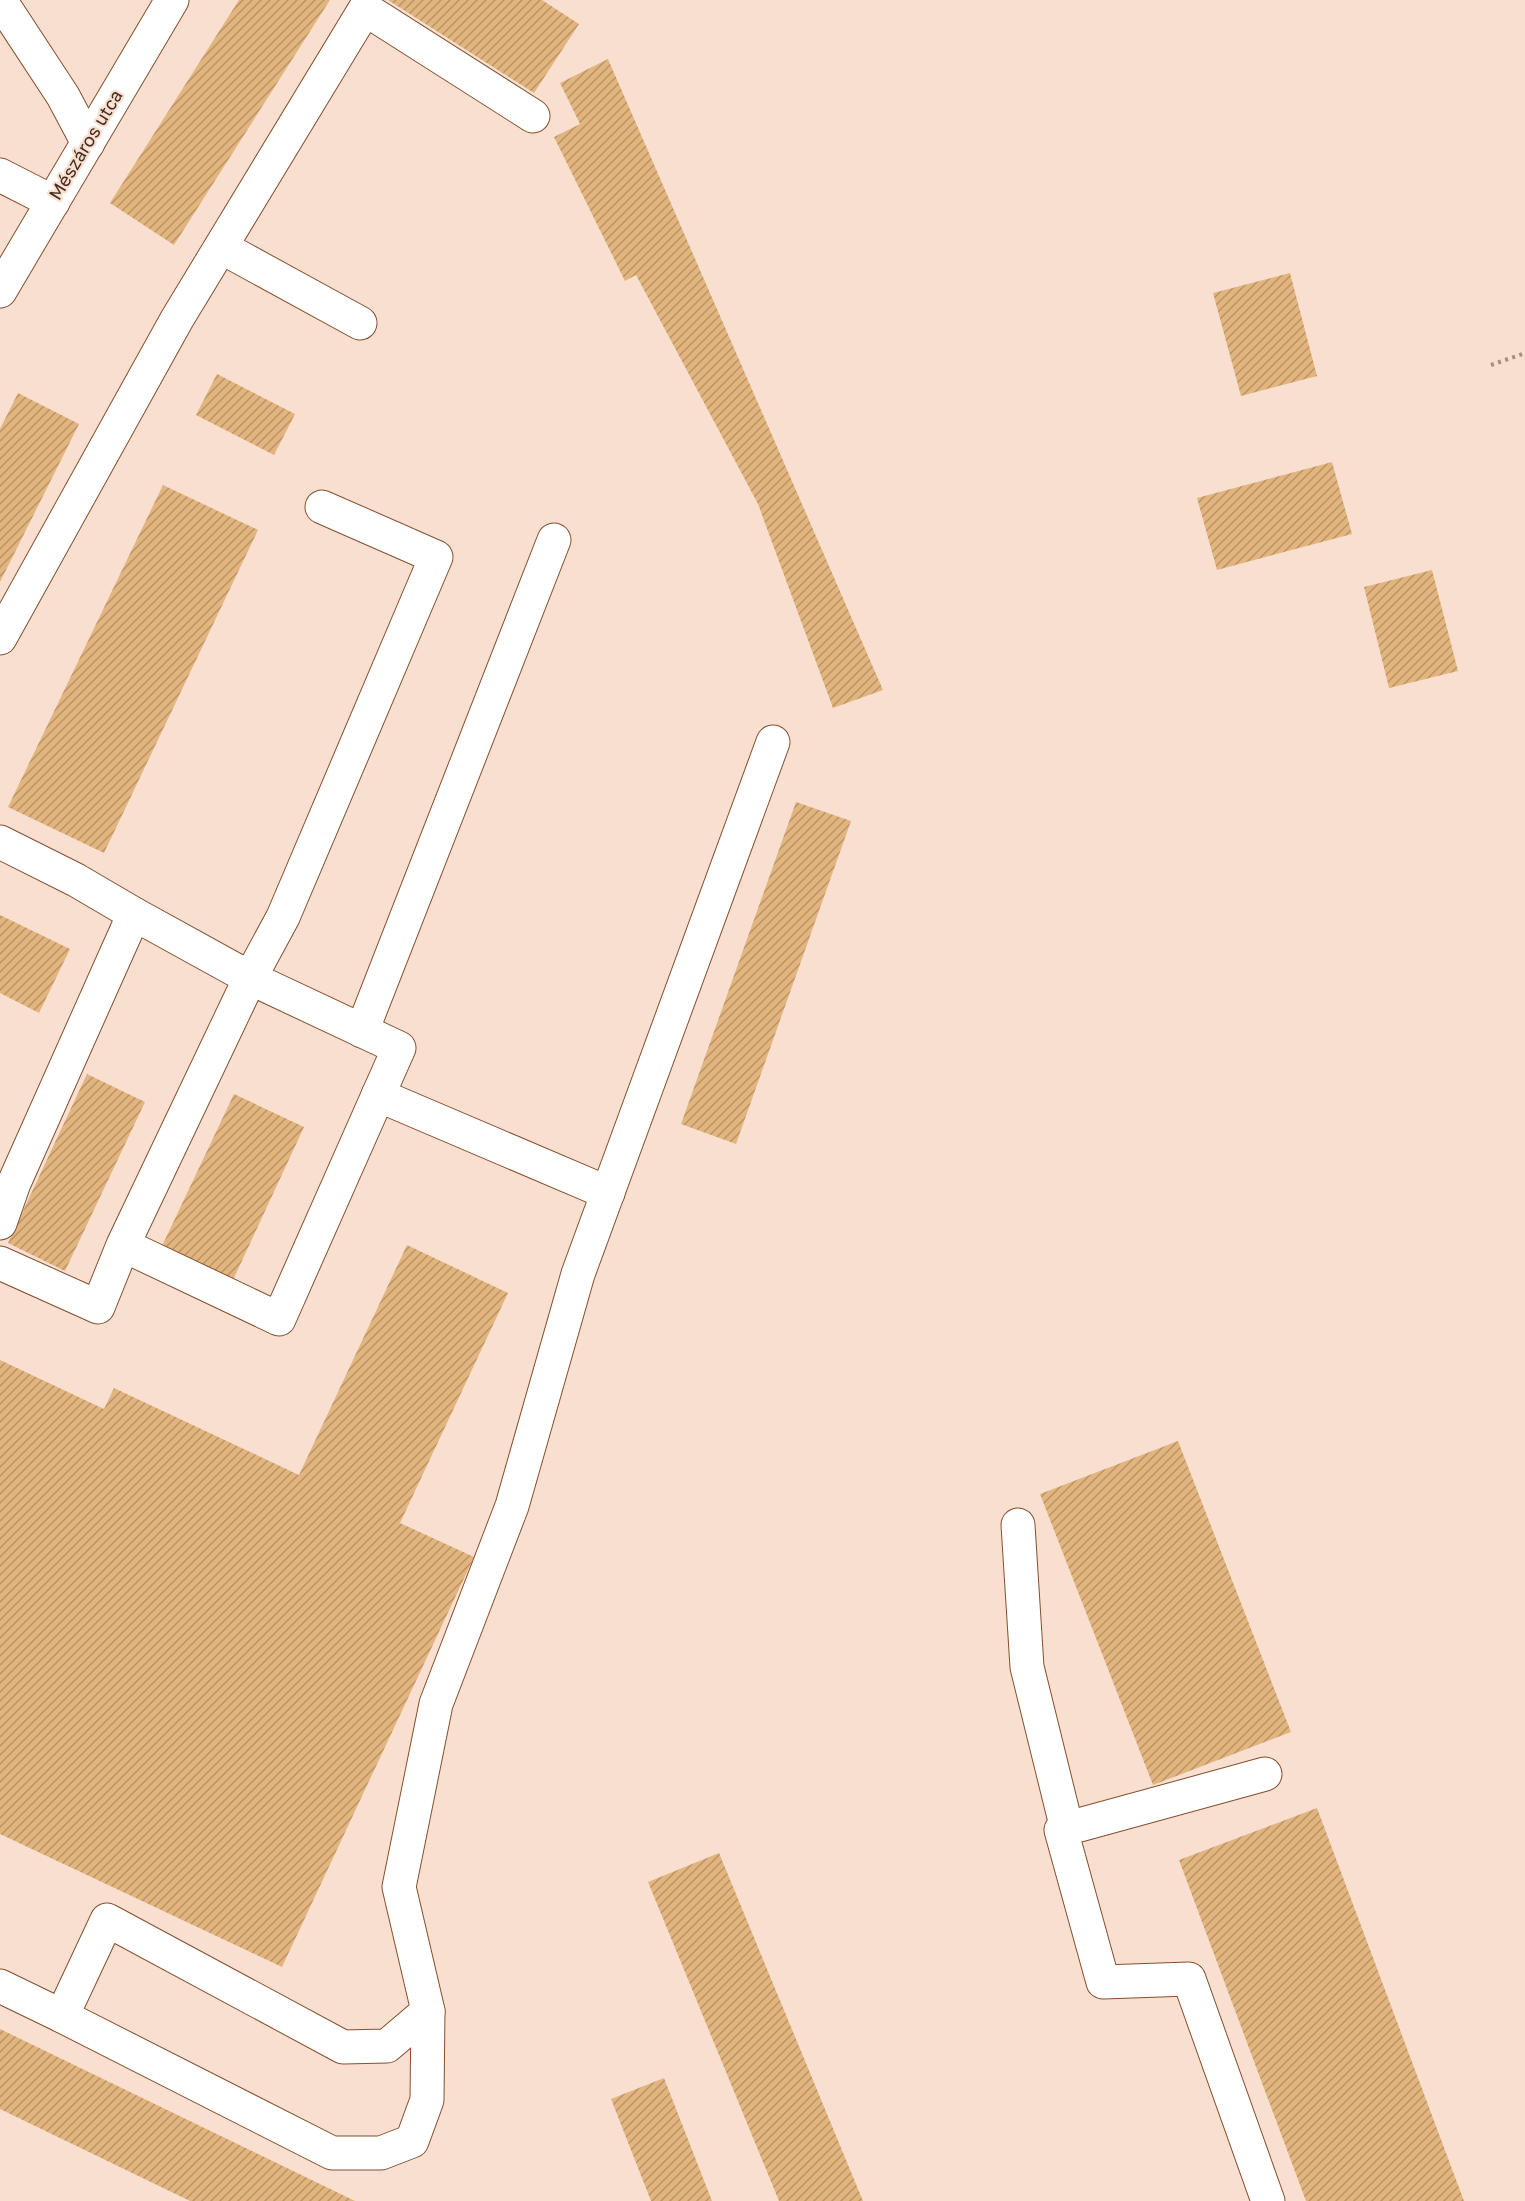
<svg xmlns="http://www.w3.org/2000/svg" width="1525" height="2201" viewBox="0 0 1525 2201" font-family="'Golos Text',sans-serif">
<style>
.building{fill:url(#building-hatch)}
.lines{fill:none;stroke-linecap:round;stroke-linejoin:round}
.minor-casing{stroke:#864f2d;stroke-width:35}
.path{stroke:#a78e7f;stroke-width:4;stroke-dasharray:3 4.5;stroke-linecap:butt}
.minor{stroke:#fff;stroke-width:33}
.labels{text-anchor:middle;stroke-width:4.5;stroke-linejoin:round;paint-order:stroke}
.street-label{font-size:18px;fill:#452c1e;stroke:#f9dfd0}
</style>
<defs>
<pattern id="building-hatch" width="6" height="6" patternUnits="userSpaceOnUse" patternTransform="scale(1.5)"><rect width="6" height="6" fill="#e3b57e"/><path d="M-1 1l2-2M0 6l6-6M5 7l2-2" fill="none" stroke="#ba9367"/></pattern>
</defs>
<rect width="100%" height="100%" fill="#f9dfd0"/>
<g class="building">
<path d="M239,0H330L174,245L110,203Z"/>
<path d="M388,0H542L579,24L534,93Z"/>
<path d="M608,59L883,690L833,708L758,504L636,275L625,281L554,137L580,124L560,83Z"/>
<path d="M1290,273L1317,376L1241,396L1213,293Z"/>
<path d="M217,374L295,414L274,455L196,415Z"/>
<path d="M18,393L79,424L0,582V429Z"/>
<path d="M1332,462L1352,534L1217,570L1197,498Z"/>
<path d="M163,485L258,530L104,853L8,807Z"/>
<path d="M1432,570L1458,671L1389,688L1364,587Z"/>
<path d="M796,802L851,821L736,1144L681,1124Z"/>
<path d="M0,915L70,949L39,1013L0,993Z"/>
<path d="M87,1074L145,1102L65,1271L8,1243Z"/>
<path d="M234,1094L304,1127L233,1280L162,1246Z"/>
<path d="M407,1245L508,1293L400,1523L474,1557L282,1967L0,1834V1360L104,1409L114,1388L299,1475Z"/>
<path d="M1178,1441L1291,1732L1153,1785L1040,1494Z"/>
<path d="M1317,1808L1464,2201H1306L1179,1860Z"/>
<path d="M719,1853L863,2201H779L648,1882Z"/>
<path d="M0,2029L355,2201H190L0,2109Z"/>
<path d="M664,2078L712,2201H651L611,2099Z"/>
</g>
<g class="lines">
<defs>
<g id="minor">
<path d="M0,0L63,96L88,143"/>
<path d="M0,175L53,202"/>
<path d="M221,247L360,323"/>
<path d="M0,291L172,0"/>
<path d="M0,638L177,319L365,9L533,116"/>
<path d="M0,842L76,880L134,914"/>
<path d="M362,1031L554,540"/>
<path d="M378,1095L608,1193"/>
<path d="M0,1223L14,1183L134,914L250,978L283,917L436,557L322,507"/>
<path d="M0,1263L98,1307L123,1245L250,978L399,1048L279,1319L123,1245"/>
<path d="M1018,1525L1027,1667L1067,1829"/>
<path d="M1265,1774L1061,1830L1103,1982L1189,1979L1268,2201"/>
<path d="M0,1986L62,2016L107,1920L343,2047L387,2046L428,2011L399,1887L436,1704L512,1506L578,1274L773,742"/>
<path d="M62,2016L332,2153H381L412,2141L427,2100L428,2011"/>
</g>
</defs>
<use href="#minor" class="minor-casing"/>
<path class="path" d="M1491,365L1525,353"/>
<use href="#minor" class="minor"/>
</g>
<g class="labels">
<g class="street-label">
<text transform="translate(86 145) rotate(-59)" y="6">Mészáros utca</text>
</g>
</g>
</svg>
